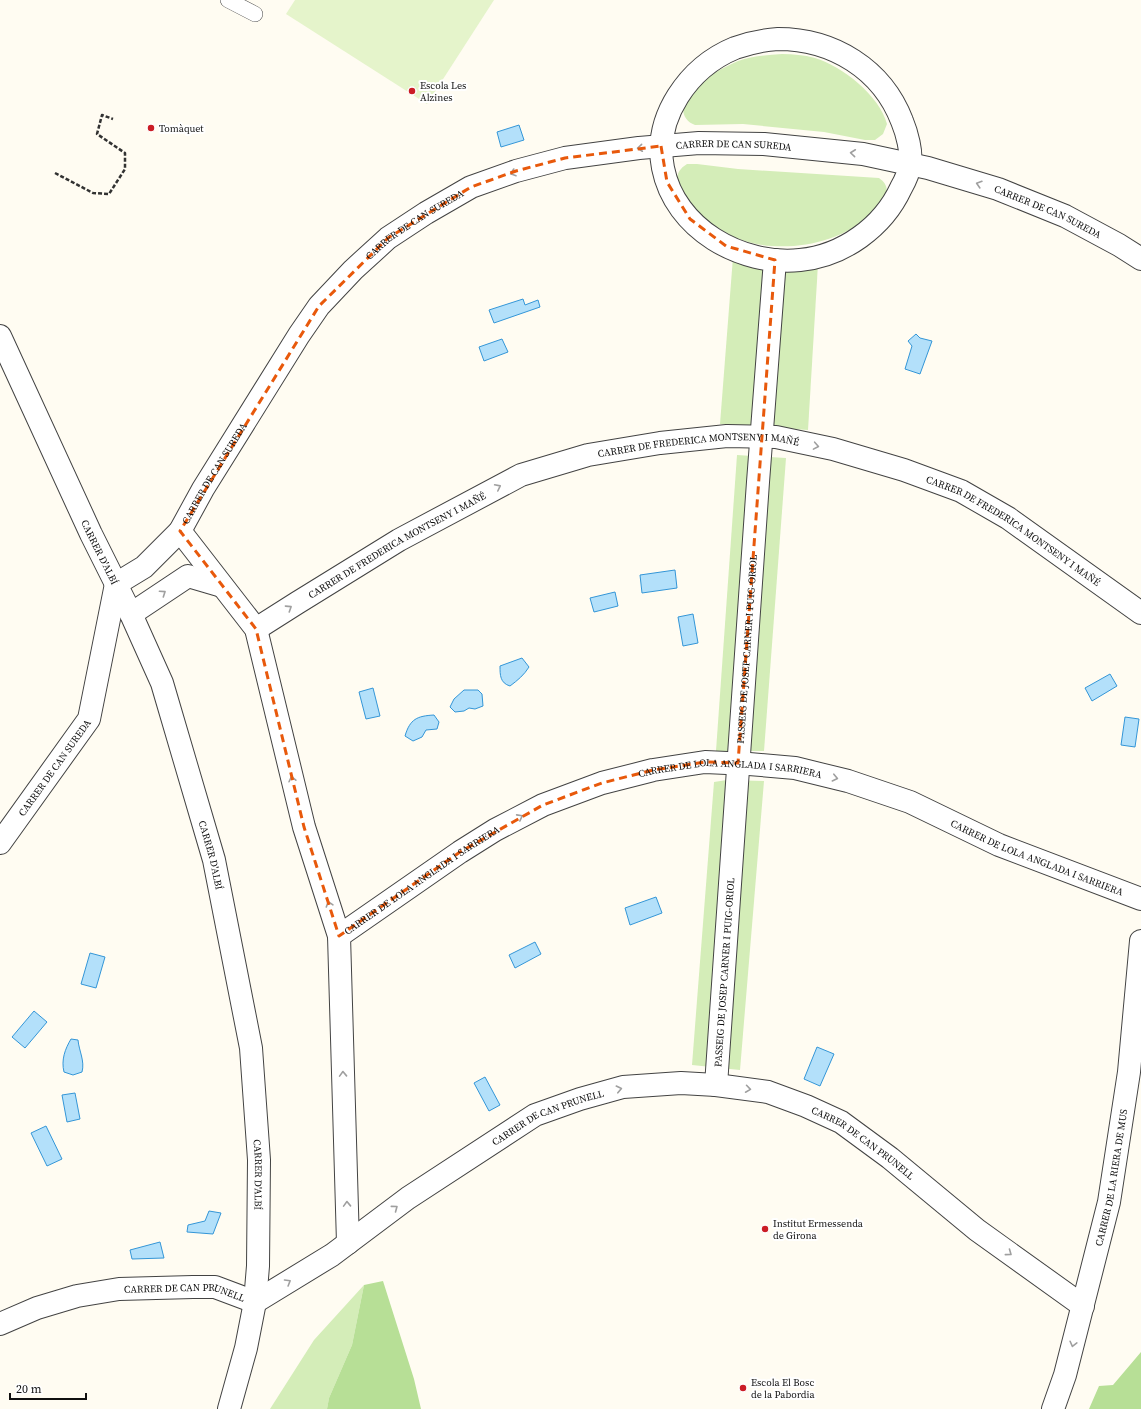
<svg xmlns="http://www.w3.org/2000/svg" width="1141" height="1409" viewBox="0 0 1141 1409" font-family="'Source Serif 4',serif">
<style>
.green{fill:#d4edb8}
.forest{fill:#b7df96}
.pitch{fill:#e5f4cb}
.water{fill:#b3e0fa;stroke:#3496d7}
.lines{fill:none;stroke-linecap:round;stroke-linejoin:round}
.lane-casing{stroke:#434343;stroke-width:16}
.street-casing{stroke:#434343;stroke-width:24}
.path{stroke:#323232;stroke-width:2.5;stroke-dasharray:4 2;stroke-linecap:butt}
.lane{stroke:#fff;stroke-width:15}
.street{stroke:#fff;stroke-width:22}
.oneway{stroke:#9f9f9f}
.marked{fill:none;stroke:#e8590c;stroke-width:3;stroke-dasharray:8 5;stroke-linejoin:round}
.poi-dot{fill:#cb1c25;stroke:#fff;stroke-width:1.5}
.labels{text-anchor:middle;stroke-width:4;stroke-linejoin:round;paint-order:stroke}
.poi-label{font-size:10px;fill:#101010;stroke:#fff;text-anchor:start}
.street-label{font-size:10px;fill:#101010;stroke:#fff}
</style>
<rect width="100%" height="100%" fill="#fffcf2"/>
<g class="green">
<path d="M782,54C793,54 804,55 815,58C842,66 880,96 887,124L883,134L875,140H865L824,132L743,124L695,125C684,121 680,110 686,100C691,92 708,76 716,72C723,68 731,64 738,61C752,56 767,55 782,54Z"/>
<path d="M687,164H697L738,169L879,178C886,183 888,188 886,196C880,202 875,210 868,216C837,246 778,254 739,239C719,232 652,185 687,164Z"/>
<path d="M733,257L818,264L808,430L720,424Z"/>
<path d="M737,455L786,458L764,751H716Z"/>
<path d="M727,780L764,781L740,1070L692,1065L714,782Z"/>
<path d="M364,1285L352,1345L329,1398L327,1409H270L314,1340Z"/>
</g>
<g class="forest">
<path d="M383,1281L414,1379L421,1409H327L329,1398L352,1345L364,1285Z"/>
<path d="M1141,1352V1409H1089L1099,1386L1113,1385Z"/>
</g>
<path class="pitch" d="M295,0H494L427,104L286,14Z"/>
<g class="water">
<path d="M519,125L524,140L501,147L497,132Z"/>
<path d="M523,299L525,305L538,300L540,307L494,323L489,310Z"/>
<path d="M916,334L920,338L932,341L920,374L905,369L912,346L908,341Z"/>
<path d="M502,339L508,352L484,361L479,347Z"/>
<path d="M675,570L677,588L642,593L640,575Z"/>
<path d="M615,592L618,606L594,612L590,598Z"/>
<path d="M693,614L698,643L683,646L678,617Z"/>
<path d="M522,658L529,667C524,675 518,680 510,686C500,683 500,675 500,666Z"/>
<path d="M1110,674L1117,686L1092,701L1085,688Z"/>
<path d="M373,688L380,716L366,719L359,692Z"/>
<path d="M464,690H478L482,694L483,706L475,709L469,708L464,711L455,712L450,707L454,699Z"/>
<path d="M434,715L439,722L437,729L426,730L422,737L413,741L405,736C410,719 417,716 434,715Z"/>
<path d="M1125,717L1139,719L1135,747L1121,745Z"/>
<path d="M656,897L662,913L630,925L625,908Z"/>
<path d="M535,942L541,954L515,968L509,955Z"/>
<path d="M90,953L105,957L96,988L81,984Z"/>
<path d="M34,1011L47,1022L25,1048L12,1037Z"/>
<path d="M71,1039L78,1040C79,1051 85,1061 82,1072L73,1075L64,1072C61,1060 65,1049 71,1039Z"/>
<path d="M817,1047L834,1054L820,1086L804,1079Z"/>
<path d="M485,1077L500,1105L489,1111L474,1083Z"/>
<path d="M75,1093L80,1119L67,1122L62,1095Z"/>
<path d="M46,1126L62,1159L47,1166L31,1133Z"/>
<path d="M209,1211L221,1213L213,1234L187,1232L188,1225L205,1221Z"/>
<path d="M160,1242L164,1258L132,1259L130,1250Z"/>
</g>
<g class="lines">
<defs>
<path id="lane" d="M228,0L255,14"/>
<g id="street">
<path d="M778,39C833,39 882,69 902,121C907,133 912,152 910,164C909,172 905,181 901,188C883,227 843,256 800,260C741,266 675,229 663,168C653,117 689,67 735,48C749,43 763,40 778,39Z"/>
<path id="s1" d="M0,336L91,534L131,614L162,683L214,860L251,1048L259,1160L258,1266L255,1302L246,1348L229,1409"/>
<path d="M180,531L256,629L304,827L339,936L348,1243"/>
<path d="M131,614L188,576L222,586"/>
<path id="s2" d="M256,629L297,603L399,540L521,475L588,455L660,443L727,436L776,437L833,449L904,470L961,491L1008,518L1141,613"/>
<path id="s3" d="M0,843L89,719L116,584L144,567L180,531L203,489L299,335L319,306L353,270L388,238L426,213L471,187L516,171L565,158L639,148L699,143L764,144L863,154L928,168L998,189L1065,216L1119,245L1141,259"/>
<path id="s4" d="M339,936L460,852L495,830L543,805L602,783L653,770L705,762L749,764L795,768L848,781L910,802L999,845L1141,899"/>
<path id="s5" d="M716,1085L758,482L775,260"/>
<path id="s6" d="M0,1324L37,1308L77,1296L119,1289L193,1287H215L255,1302L332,1255L408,1198L535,1115L580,1099L623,1087L681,1083L716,1085L768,1092L806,1106L841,1122L890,1158L977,1230L1083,1306"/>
<path id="s7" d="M1053,1409L1065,1375L1109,1202L1129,1072L1141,941"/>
</g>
</defs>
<use href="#lane" class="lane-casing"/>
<use href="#street" class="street-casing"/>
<path class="path" d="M55,173L93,193L109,194L125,169V153L97,134L102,115L113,119"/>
<use href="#lane" class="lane"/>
<use href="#street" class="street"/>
</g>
<defs><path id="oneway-chevron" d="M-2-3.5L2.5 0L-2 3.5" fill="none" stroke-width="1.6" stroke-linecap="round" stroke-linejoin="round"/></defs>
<g class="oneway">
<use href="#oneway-chevron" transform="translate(640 148) rotate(174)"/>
<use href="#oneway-chevron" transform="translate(853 153) rotate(-174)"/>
<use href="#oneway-chevron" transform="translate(513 173) rotate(161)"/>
<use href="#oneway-chevron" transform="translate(979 184) rotate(-163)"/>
<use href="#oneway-chevron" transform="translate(816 446) rotate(10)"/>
<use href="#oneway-chevron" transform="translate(498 487) rotate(-27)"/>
<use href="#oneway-chevron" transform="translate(163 593) rotate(-34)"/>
<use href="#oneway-chevron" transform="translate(289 608) rotate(-33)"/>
<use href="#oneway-chevron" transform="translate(835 778) rotate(13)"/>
<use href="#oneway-chevron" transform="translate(292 779) rotate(-103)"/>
<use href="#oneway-chevron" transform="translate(520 817) rotate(-28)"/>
<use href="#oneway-chevron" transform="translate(329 904) rotate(-108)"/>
<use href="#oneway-chevron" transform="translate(343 1074) rotate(-92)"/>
<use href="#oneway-chevron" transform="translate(619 1089) rotate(-13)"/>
<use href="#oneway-chevron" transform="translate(748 1089) rotate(8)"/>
<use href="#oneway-chevron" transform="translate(347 1204) rotate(-92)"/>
<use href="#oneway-chevron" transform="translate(395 1208) rotate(-37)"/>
<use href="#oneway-chevron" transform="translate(1009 1253) rotate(36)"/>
<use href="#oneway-chevron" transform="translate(288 1282) rotate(-31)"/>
<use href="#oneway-chevron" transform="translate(1073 1344) rotate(104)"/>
</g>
<path class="marked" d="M661,146L667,182L690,219L726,246L775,260L738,763L705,762L653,770L602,783L543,805L460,852L339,936L304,827L256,629L180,531L319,306L388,238L471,187L516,171L565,158Z"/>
<g class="poi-dot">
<circle cx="412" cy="91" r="4"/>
<circle cx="151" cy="128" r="4"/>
<circle cx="765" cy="1229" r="4"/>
<circle cx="743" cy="1388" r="4"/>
</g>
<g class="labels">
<g class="poi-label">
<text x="420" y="89">Escola Les<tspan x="420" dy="12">Alzines</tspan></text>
<text x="159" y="132">Tomàquet</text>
<text x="773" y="1227">Institut Ermessenda<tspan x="773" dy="12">de Girona</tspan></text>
<text x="751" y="1386">Escola El Bosc<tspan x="751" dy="12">de la Pabordia</tspan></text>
</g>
<g class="street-label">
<text dy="4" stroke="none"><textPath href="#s3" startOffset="1101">CARRER DE CAN SUREDA</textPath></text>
<text dy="4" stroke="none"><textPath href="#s3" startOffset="1425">CARRER DE CAN SUREDA</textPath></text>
<text dy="4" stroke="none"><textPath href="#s3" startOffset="765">CARRER DE CAN SUREDA</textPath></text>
<text dy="4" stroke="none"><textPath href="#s2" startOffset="488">CARRER DE FREDERICA MONTSENY I MAÑÉ</textPath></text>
<text dy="4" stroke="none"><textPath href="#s3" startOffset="441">CARRER DE CAN SUREDA</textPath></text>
<text dy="4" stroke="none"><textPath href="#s2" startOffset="824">CARRER DE FREDERICA MONTSENY I MAÑÉ</textPath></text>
<text dy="4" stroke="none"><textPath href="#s2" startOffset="164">CARRER DE FREDERICA MONTSENY I MAÑÉ</textPath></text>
<text dy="4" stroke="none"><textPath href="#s1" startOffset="238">CARRER D'ALBÍ</textPath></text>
<text dy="4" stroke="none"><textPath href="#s5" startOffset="437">PASSEIG DE JOSEP CARNER I PUIG-ORIOL</textPath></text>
<text dy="4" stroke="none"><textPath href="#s3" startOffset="93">CARRER DE CAN SUREDA</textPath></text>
<text dy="4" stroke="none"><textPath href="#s4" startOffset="436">CARRER DE LOLA ANGLADA I SARRIERA</textPath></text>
<text dy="4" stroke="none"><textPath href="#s1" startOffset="562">CARRER D'ALBÍ</textPath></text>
<text dy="4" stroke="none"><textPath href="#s4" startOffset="760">CARRER DE LOLA ANGLADA I SARRIERA</textPath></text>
<text dy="4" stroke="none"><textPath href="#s4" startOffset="100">CARRER DE LOLA ANGLADA I SARRIERA</textPath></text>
<text dy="4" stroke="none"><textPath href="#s5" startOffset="113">PASSEIG DE JOSEP CARNER I PUIG-ORIOL</textPath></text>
<text dy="4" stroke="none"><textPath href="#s6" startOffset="611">CARRER DE CAN PRUNELL</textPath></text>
<text dy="4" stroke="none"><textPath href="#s6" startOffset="947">CARRER DE CAN PRUNELL</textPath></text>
<text dy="4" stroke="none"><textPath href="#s1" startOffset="886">CARRER D'ALBÍ</textPath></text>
<text dy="4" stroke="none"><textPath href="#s7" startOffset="239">CARRER DE LA RIERA DE MUS</textPath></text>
<text dy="4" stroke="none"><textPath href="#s6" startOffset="191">CARRER DE CAN PRUNELL</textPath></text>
</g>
</g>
<path d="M10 1393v6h76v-6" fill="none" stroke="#101010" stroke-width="2"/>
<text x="16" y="1393" font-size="12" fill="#101010" stroke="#ffffff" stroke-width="3" paint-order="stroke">20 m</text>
</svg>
